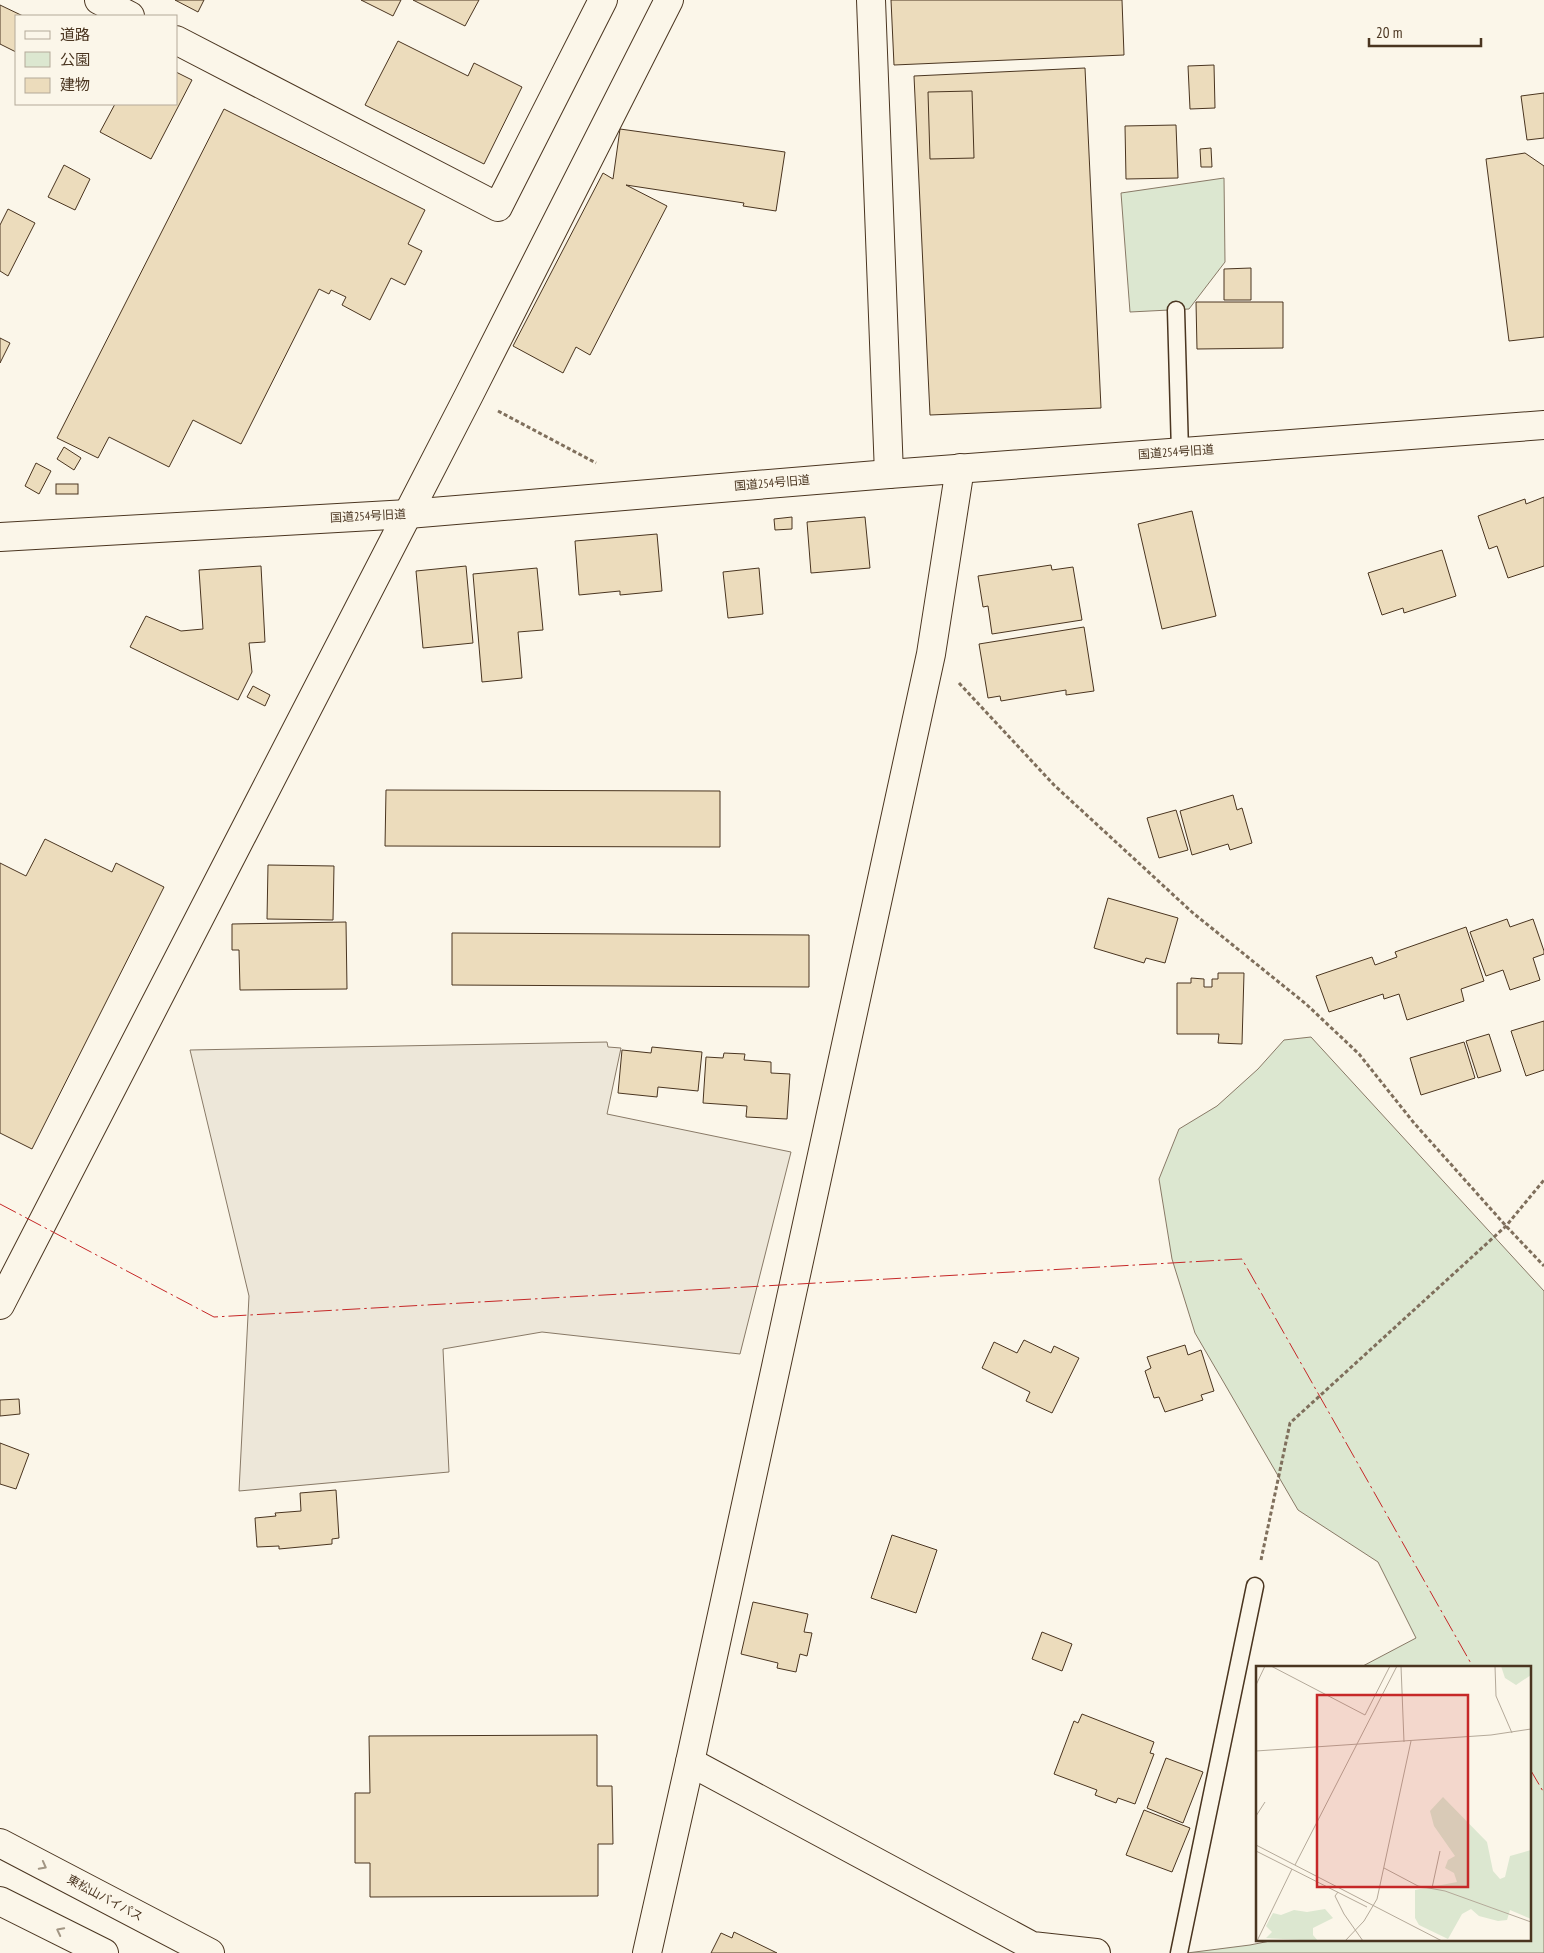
<svg xmlns="http://www.w3.org/2000/svg" width="1544" height="1953" viewBox="0 0 1544 1953" font-family="'PT Sans Narrow','Noto Sans JP',sans-serif">
<style>
.green{fill:#dce7d0;stroke:#887966}
.parking{fill:#ede7d9;stroke:#887966}
.building{fill:#ecdcbc;stroke:#4a3520}
.lines{fill:none;stroke-linecap:round;stroke-linejoin:round}
.service-casing{stroke:#4a3520;stroke-width:19}
.minor-casing{stroke:#4a3520;stroke-width:30}
.tertiary-casing{stroke:#4a3520;stroke-width:30}
.trunk-casing{stroke:#4a3520;stroke-width:30}
.path{stroke:#7f6f5c;stroke-width:3;stroke-dasharray:4 2.5;stroke-linecap:butt}
.service{stroke:#fbf6e9;stroke-width:16}
.minor{stroke:#fbf6e9;stroke-width:28}
.tertiary{stroke:#fbf6e9;stroke-width:28}
.trunk{stroke:#fbf6e9;stroke-width:28}
.power{stroke:#c62828;stroke-width:1;stroke-dasharray:18 4 2.5 4;stroke-linecap:butt}
.oneway{stroke:#a29684}
.labels{text-anchor:middle;stroke-width:4;stroke-linejoin:round;paint-order:stroke}
.street-label{font-size:12px;fill:#4a3520;stroke:#fbf6e9}
.inset-road{fill:none;stroke:#b4a999;stroke-width:1}
.view{fill:#c62828;fill-opacity:0.15;stroke:#c62828;stroke-width:2.5}
.inset-edge{fill:none;stroke:#4a3520;stroke-width:2.5}
</style>
<rect width="100%" height="100%" fill="#fbf6e9"/>
<g class="green">
<path d="M1224,178L1225,262L1189,309L1130,312L1121,193Z"/>
<path d="M1311,1037L1544,1291V1953H1187L1250,1945L1280,1939H1530V1667H1361L1416,1638L1378,1562L1298,1510L1195,1333L1172,1259L1159,1179L1179,1129L1217,1106L1258,1069L1284,1040Z"/>
</g>
<path class="parking" d="M607,1042L608,1047L621,1048L607,1114L791,1152L740,1354L542,1332L443,1349L449,1472L239,1491L249,1296L190,1050Z"/>
<g class="building">
<path d="M175,0H204L198,12Z"/>
<path d="M361,0H401L393,16Z"/>
<path d="M413,0H479L465,26Z"/>
<path d="M891,0H1122L1124,55L894,65Z"/>
<path d="M0,5L23,16H16V52L0,44Z"/>
<path d="M398,41L468,76L474,63L522,87L484,164L365,105Z"/>
<path d="M1214,65L1215,108L1190,109L1188,66Z"/>
<path d="M1085,68L1101,408L930,415L914,76Z"/>
<path d="M176,72L192,80L151,159L100,132L115,104H176Z"/>
<path d="M972,91L974,158L930,159L928,92Z"/>
<path d="M1544,93V138L1527,140L1521,96Z"/>
<path d="M224,109L425,210L408,244L422,251L405,285L391,278L370,320L342,305L346,297L331,290L329,294L319,289L241,444L193,420L169,467L109,437L98,458L57,438Z"/>
<path d="M1176,125L1178,178L1126,179L1125,126Z"/>
<path d="M620,129L785,152L776,211L743,206L744,203L626,185L667,206L590,355L576,347L563,373L513,346L603,173L613,179Z"/>
<path d="M1211,148L1212,167H1201L1200,149Z"/>
<path d="M1525,153L1544,166V337L1509,341L1486,159Z"/>
<path d="M64,165L90,179L75,210L48,197Z"/>
<path d="M8,209L35,223L8,276L0,271V225Z"/>
<path d="M1251,268V300H1224V269Z"/>
<path d="M1196,302H1283V348L1197,349Z"/>
<path d="M0,338L10,343L0,363Z"/>
<path d="M64,447L81,458L74,470L57,459Z"/>
<path d="M36,463L51,471L39,494L25,486Z"/>
<rect x="56" y="484" width="22" height="10"/>
<path d="M1544,497V566L1508,578L1497,546L1489,549L1478,516L1525,499L1526,504Z"/>
<path d="M1192,511L1216,616L1162,629L1138,524Z"/>
<path d="M792,517V529L775,530L774,519Z"/>
<path d="M865,517L870,568L811,573L807,522Z"/>
<path d="M657,534L662,591L620,595V591L579,595L575,541Z"/>
<path d="M1442,550L1456,596L1404,613L1403,608L1382,615L1368,573Z"/>
<path d="M1051,565L1052,570L1073,567L1082,620L992,634L988,606L983,607L978,576Z"/>
<path d="M261,566L265,642L249,643L252,672L238,700L130,647L146,616L181,631L203,629L199,570Z"/>
<path d="M466,566L473,643L423,648L416,571Z"/>
<path d="M537,568L543,630L518,632L522,678L482,682L473,574Z"/>
<path d="M759,568L763,614L728,618L723,572Z"/>
<path d="M1084,627L1094,691L1066,695V690L1001,701L1000,696L988,698L979,644Z"/>
<path d="M253,686L270,695L265,706L247,697Z"/>
<path d="M386,790L720,791V847L385,846Z"/>
<path d="M1233,795L1237,810L1242,808L1252,843L1230,850L1228,844L1192,855L1180,811Z"/>
<path d="M1176,810L1188,850L1159,858L1147,818Z"/>
<path d="M45,839L112,872L116,863L164,887L32,1149L0,1133V863L26,876Z"/>
<path d="M268,865L334,866L333,920L267,919Z"/>
<path d="M1108,898L1178,918L1165,963L1146,958L1144,963L1094,948Z"/>
<path d="M1507,919L1510,927L1533,919L1544,951V954L1533,958L1540,980L1510,990L1503,970L1486,976L1470,932Z"/>
<path d="M346,922L347,989L240,990L239,950H232V924Z"/>
<path d="M1466,927L1484,981L1461,989L1464,1001L1407,1020L1399,994L1384,999L1383,994L1329,1012L1316,976L1372,957L1375,965L1397,957L1395,952Z"/>
<path d="M452,933L809,935V987L452,985Z"/>
<path d="M1218,973H1244L1242,1044L1218,1043L1219,1034H1177V983H1191V978L1204,979V987H1212V979H1218Z"/>
<path d="M1544,1021V1070L1526,1076L1511,1031Z"/>
<path d="M1489,1034L1501,1071L1478,1078L1466,1041Z"/>
<path d="M1464,1042L1475,1078L1421,1095L1410,1058Z"/>
<path d="M652,1047L702,1052L698,1091L658,1087L657,1097L618,1093L622,1050L651,1053Z"/>
<path d="M724,1053L745,1054L744,1060L771,1062V1073L790,1074L787,1119L746,1117L747,1106L703,1103L706,1057L723,1058Z"/>
<path d="M1024,1340L1051,1353L1054,1346L1079,1358L1052,1413L1026,1401L1030,1392L982,1368L994,1342L1017,1353Z"/>
<path d="M1185,1345L1188,1355L1201,1350L1214,1391L1201,1395L1203,1400L1165,1412L1159,1397L1154,1398L1145,1371L1151,1368L1147,1357Z"/>
<path d="M19,1399L20,1414L0,1416V1400Z"/>
<path d="M0,1443L29,1454L16,1489L0,1484Z"/>
<path d="M336,1490L339,1538L332,1539V1544L279,1549V1546L257,1547L255,1518L276,1516L275,1513L301,1511L300,1493Z"/>
<path d="M892,1535L937,1550L916,1613L871,1598Z"/>
<path d="M753,1602L808,1614L804,1632L812,1633L807,1656L800,1654L796,1672L777,1668L778,1663L741,1654Z"/>
<path d="M1042,1632L1072,1644L1062,1671L1032,1659Z"/>
<path d="M1082,1714L1154,1742L1150,1753L1154,1754L1135,1804L1118,1798L1116,1803L1095,1795L1097,1790L1054,1774L1074,1721L1078,1723Z"/>
<path d="M597,1735V1786H612L613,1844H598V1896L370,1897V1863H355V1793H370L369,1736Z"/>
<path d="M1166,1758L1203,1772L1183,1823L1147,1808Z"/>
<path d="M1144,1810L1190,1828L1172,1872L1126,1855Z"/>
<path d="M734,1932L777,1953H711L721,1933L732,1938Z"/>
</g>
<g class="lines">
<defs>
<g id="service">
<path d="M1176,310L1180,452"/>
<path d="M1179,1953L1255,1586"/>
</g>
<g id="minor">
<path d="M99,0L130,16"/>
<path d="M871,0L889,474"/>
<path d="M176,40L498,207L603,0"/>
<path d="M0,1305L469,395L669,0"/>
<path d="M690,1762L1032,1946L1096,1953"/>
</g>
<g id="tertiary">
<path d="M0,537L408,514L889,474L1544,425"/>
<path d="M647,1953L690,1762L931,654L960,468"/>
</g>
<g id="trunk">
<path d="M0,1843L210,1953"/>
<path d="M0,1901L104,1953"/>
</g>
</defs>
<use href="#service" class="service-casing"/>
<use href="#minor" class="minor-casing"/>
<use href="#tertiary" class="tertiary-casing"/>
<use href="#trunk" class="trunk-casing"/>
<g class="path">
<path d="M498,411L596,463"/>
<path d="M959,683L1054,785L1193,913L1306,1004L1359,1054L1414,1123L1506,1226L1544,1266"/>
<path d="M1261,1560L1290,1423L1506,1226L1544,1180"/>
</g>
<use href="#service" class="service"/>
<use href="#minor" class="minor"/>
<use href="#tertiary" class="tertiary"/>
<use href="#trunk" class="trunk"/>
<g class="power">
<path d="M0,1204L214,1317L1242,1259L1473,1667"/>
<path d="M1530,1769L1544,1793"/>
</g>
</g>
<defs><path id="oneway-chevron" d="M-2-3.5L2.5 0L-2 3.5" fill="none" stroke-width="1.6" stroke-linecap="round" stroke-linejoin="round" transform="scale(1.25)"/></defs>
<g class="oneway">
<use href="#oneway-chevron" transform="translate(43 1866) rotate(28)"/>
<use href="#oneway-chevron" transform="translate(60 1931) rotate(-153)"/>
</g>
<g class="labels">
<g class="street-label">
<text transform="translate(1176 452) rotate(-4)" y="4">国道254号旧道</text>
<text transform="translate(772 483) rotate(-5)" y="4">国道254号旧道</text>
<text transform="translate(368 516) rotate(-3)" y="4">国道254号旧道</text>
<text transform="translate(105 1898) rotate(28)" y="4">東松山バイパス</text>
</g>
</g>
<g transform="translate(1256 1666)">
<rect width="275" height="275" fill="#fbf6e9"/>
<path d="M245,0H275V9L260,19L249,12ZM187,131L231,176L237,205L244,213L249,211L254,190L275,184V253L254,244L251,254L242,255L223,250L215,243L206,248L192,273L163,259L159,252V224L201,216L198,207L189,202L192,194L199,190L178,160L174,145ZM69,243L77,252L57,262V269L62,275L10,272L16,266L10,260L17,247L25,249L38,244L51,246Z" fill="#dce7d0"/>
<path class="inset-road" d="M15,0L109,49L134,0M145,0L148,76M239,0L240,30L256,67M0,19L9,0M0,85L235,69L275,63M0,150L9,136M0,179L186,275M0,185L111,241M39,199L141,0M128,202L162,220L189,225L275,256M176,222L184,185M82,226L79,230L88,248L107,275M1,275L36,203M89,275L108,255L121,233L155,75"/>
<path class="view" d="M61,29H212V221H61Z"/>
<rect width="275" height="275" class="inset-edge"/>
</g>
<rect x="15" y="15" width="162" height="90" fill="#fbf6e9" stroke="#b4a999"/>
<rect x="25" y="31" width="25" height="8" fill="#fbf6e9" stroke="#b4a999"/>
<text x="60" y="40" font-size="15" fill="#4a3520">道路</text>
<rect x="25" y="52" width="25" height="15" fill="#dce7d0" stroke="#b4a999"/>
<text x="60" y="65" font-size="15" fill="#4a3520">公園</text>
<rect x="25" y="78" width="25" height="15" fill="#ecdcbc" stroke="#b4a999"/>
<text x="60" y="90" font-size="15" fill="#4a3520">建物</text>
<path d="M1369 38v8h112v-8" fill="none" stroke="#4a3520" stroke-width="2.5"/>
<text x="1376" y="38" font-size="15" fill="#4a3520" stroke="#fbf6e9" stroke-width="4" paint-order="stroke">20 m</text>
</svg>
